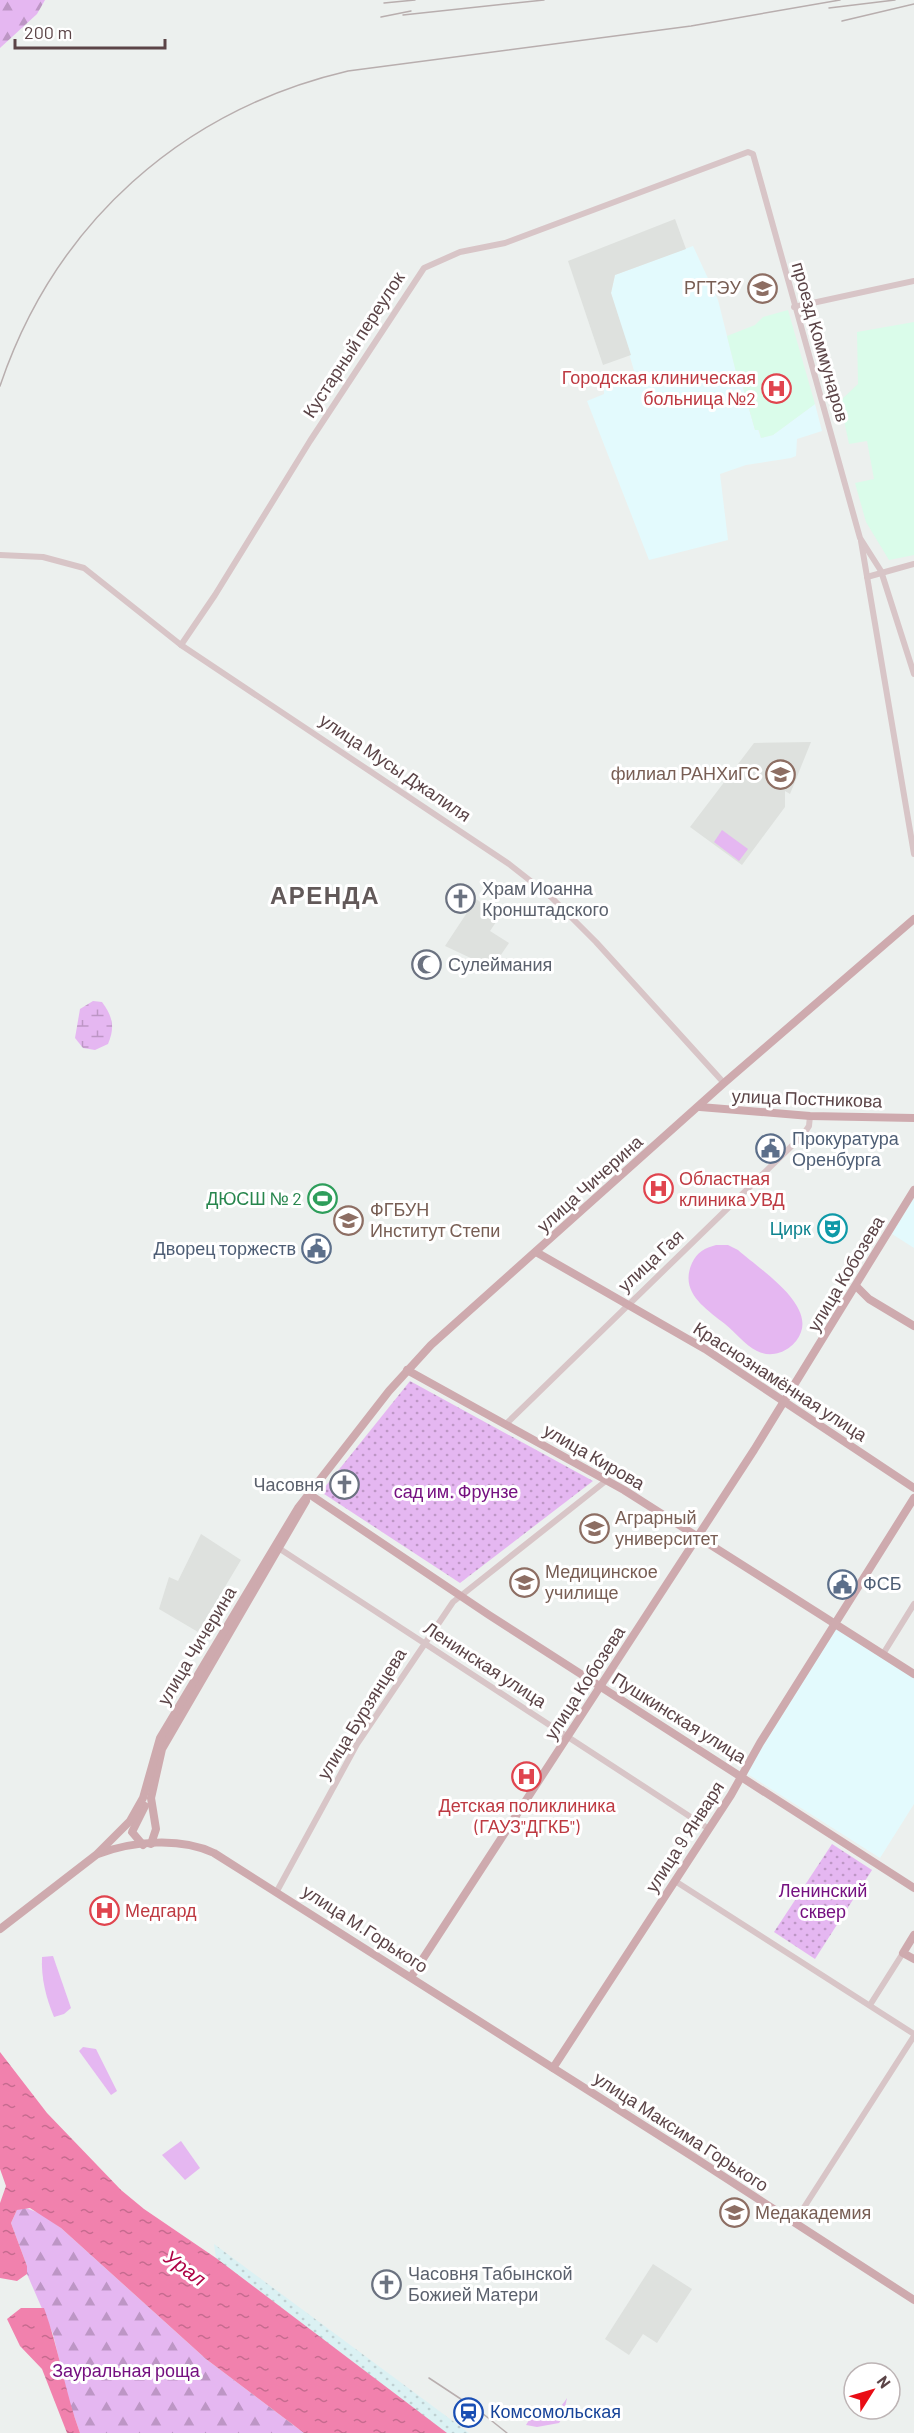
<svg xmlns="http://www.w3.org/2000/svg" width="914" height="2433" viewBox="0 0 914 2433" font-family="Barlow,sans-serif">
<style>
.commercial{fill:#e3fafd}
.education{fill:#dee1de}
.medical{fill:#dafcea}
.grass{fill:#e5b7f1}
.forest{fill:url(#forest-firs)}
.wetland{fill:url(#wetland-marsh)}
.sand{fill:url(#sand-dots)}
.park{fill:url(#park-dots)}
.water{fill:url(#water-ripples)}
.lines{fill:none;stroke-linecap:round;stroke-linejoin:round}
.minor{stroke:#d8c5c7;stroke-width:6}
.major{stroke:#ceaaae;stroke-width:8}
.rail{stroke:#b8aeae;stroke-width:1.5}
.labels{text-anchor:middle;stroke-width:6;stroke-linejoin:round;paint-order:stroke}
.education-label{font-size:18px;fill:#785e54;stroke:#fff;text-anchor:start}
.street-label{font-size:18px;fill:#5b4447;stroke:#fff}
.health-label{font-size:18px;fill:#be3a42;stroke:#fff;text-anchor:start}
.worship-label{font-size:18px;fill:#5b616d;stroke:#fff;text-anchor:start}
.service-label{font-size:18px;fill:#4e5e75;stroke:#fff;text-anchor:start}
.leisure-label{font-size:18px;fill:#27864d;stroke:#fff;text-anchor:end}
.culture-label{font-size:18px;fill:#0d838f;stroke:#fff;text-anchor:end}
.park-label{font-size:18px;fill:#751080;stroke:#fff}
.transit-label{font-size:18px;fill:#164399;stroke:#fff;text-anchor:start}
.water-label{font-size:20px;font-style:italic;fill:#af0346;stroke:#fff}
.district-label{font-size:24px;font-weight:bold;letter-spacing:1.5px;fill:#625959;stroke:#fff}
</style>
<defs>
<pattern id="forest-firs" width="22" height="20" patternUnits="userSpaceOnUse" patternTransform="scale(1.5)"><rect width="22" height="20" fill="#e5b7f1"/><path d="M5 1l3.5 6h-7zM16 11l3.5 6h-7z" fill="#bd96c5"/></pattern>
<pattern id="wetland-marsh" width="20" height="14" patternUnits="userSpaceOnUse" patternTransform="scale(1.5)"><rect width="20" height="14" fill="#e5b7f1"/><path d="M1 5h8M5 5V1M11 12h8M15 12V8" fill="none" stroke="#bd96c5"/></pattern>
<pattern id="sand-dots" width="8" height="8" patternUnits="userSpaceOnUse" patternTransform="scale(1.5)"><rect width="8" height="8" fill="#dbf1f3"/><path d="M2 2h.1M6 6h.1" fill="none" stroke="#bed0d2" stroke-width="1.8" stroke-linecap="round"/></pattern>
<pattern id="park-dots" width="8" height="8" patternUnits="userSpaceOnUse" patternTransform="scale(1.5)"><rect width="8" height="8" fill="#e5b7f1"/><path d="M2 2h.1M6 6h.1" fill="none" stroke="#bd96c5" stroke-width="1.8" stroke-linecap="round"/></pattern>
<pattern id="water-ripples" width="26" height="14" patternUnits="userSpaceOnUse" patternTransform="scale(1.5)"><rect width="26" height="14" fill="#f181ad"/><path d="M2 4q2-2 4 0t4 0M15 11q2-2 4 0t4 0" fill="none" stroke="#c66b8f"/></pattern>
</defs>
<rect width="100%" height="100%" fill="#ecf0ee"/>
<g class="commercial">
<path d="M693,246L718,300L736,372L738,371L755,430L758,429L761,438L773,435L815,404L822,431L797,439L796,456L791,458L746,465L720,474L728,540L649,560L587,401L604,394V388L630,380L635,374L611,293L615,275Z"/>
<path d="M914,1198V1248L892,1234Z"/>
<path d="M836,1629L914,1678V1804L880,1858L746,1773Z"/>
</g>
<g class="education">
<path d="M675,219L686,249L615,275L611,293L631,355L603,365L568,261Z"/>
<path d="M811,742L790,794L785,791V807L742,865L690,827L754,743Z"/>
<path d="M476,899L500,916L490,931L509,943L492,968L445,946Z"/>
<path d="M201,1534L241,1560L198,1632L159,1609L169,1577L178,1581Z"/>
<path d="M653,2264L692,2289L657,2343L643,2334L629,2355L605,2339Z"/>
</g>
<g class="medical">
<path d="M788,310L815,404L773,435L761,438L759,430H755L739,372H736L727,336L755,325L763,317Z"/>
<path d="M914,322V555L889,560L866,522L855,483L874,479L867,441L849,444L840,401L858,384L857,332Z"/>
</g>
<g class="grass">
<path d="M722,830L748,849L739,861L714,842Z"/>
<path d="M716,1245H728L738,1250C758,1268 812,1302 801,1332C795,1349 774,1360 757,1351C745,1345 735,1332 725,1324C705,1308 679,1292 692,1263C697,1252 705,1248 716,1245Z"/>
<path d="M53,1956L71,2008L64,2014L54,2017C46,1998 41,1978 42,1957Z"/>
<path d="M83,2047L96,2049L117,2091L111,2095L79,2051Z"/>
<path d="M181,2141L200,2168L185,2180L162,2155Z"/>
<path d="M567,2398L563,2417L559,2423L537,2427L526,2425L531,2417C545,2421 560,2410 567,2398Z"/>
</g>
<g class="forest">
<path d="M0,0H45L37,14L0,48Z"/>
<path d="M23,2207L42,2214L61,2228L206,2359L304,2433H80L69,2401L53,2334L27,2274V2266L11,2223L17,2210Z"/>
</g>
<path class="wetland" d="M93,1001L102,1002C113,1017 115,1027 108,1044L95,1050L83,1048L75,1038L80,1009Z"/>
<path class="sand" d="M214,2244L469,2433H446L216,2258Z"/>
<g class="park">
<path d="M410,1381L593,1481L460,1583L321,1492Z"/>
<path d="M832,1844L872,1870L815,1959L774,1932Z"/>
</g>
<g class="water">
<path d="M0,2052L47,2113L121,2190L144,2209L216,2258L447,2433H304L206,2359L61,2228L30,2208L17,2210L11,2223L27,2266V2274L17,2281L0,2278V2203L6,2186L0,2169Z"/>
<path d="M21,2308H44C59,2349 65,2392 80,2433H67L42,2369L20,2346L7,2319Z"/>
</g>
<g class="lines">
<g class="minor">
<path d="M794,307L914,281"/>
<path d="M861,541L914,854"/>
<path d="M0,555L43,557L84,568L181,645L509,864L551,897L596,942L724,1083"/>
<path d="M867,577L914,564"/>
<path d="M181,645L215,595L310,441L424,268L460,252L505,243L748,152L753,154L860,538L881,571L914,674"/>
<path d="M506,1424L803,1135L809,1126L810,1116"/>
<path d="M280,1549L709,1829"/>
<path d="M883,1654L914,1604"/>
<path d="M675,1881L914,2034"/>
<path d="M277,1891L357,1744L453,1602L607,1480"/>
<path d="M870,2005L903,1953"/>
<path d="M794,2223L914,2036"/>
</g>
<g class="major">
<path d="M700,1107L810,1116L914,1118"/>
<path d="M536,1252L705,1349L914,1488"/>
<path d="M856,1286L869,1299L914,1326"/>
<path d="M407,1370L624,1490L914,1674"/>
<path d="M309,1494L489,1615L914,1888"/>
<path d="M151,1844L156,1829L151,1798L162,1749L306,1501"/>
<path d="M143,1845L132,1832L145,1806"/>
<path d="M98,1854C133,1841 180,1837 214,1853L695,2158L914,2300"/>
<path d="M0,1929L96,1855L130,1821L143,1798L160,1738L298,1508L389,1391L431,1345L724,1083L914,919"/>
<path d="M914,1935L903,1953L914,1959"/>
<path d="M411,1977L754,1450L914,1190"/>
<path d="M553,2068L731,1795L760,1743L914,1498"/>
</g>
<g class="rail">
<path d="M384,3L415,0"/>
<path d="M829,8L895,0"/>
<path d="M403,15L544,0"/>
<path d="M381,17L411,11"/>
<path d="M842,21L914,4"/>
<path d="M0,386C55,223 182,110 348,71L691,26L840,0"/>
<path d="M429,2378L482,2413L507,2433"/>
</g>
</g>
<defs>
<symbol id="university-ring" viewBox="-11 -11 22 22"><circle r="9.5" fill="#fff" stroke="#8d6e63" stroke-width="1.5"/><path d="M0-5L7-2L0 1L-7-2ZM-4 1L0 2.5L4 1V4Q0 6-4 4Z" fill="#8d6e63"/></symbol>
<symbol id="hospital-ring" viewBox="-11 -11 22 22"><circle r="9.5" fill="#fff" stroke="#e0444e" stroke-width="1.5"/><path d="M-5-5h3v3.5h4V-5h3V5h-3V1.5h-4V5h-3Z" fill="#e0444e"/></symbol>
<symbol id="church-ring" viewBox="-11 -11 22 22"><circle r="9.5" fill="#fff" stroke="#6b7280" stroke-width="1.5"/><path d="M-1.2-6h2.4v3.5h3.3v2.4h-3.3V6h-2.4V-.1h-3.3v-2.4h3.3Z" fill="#6b7280"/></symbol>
<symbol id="mosque-ring" viewBox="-11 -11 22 22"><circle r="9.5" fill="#fff" stroke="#6b7280" stroke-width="1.5"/><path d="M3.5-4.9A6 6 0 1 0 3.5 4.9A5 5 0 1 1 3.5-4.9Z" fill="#6b7280"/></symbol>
<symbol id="civic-ring" viewBox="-11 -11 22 22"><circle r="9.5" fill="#fff" stroke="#5c6f8a" stroke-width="1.5"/><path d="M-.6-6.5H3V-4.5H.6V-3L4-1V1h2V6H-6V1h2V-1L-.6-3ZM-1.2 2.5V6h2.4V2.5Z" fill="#5c6f8a"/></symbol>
<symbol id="stadium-ring" viewBox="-11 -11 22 22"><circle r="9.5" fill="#fff" stroke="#2e9e5b" stroke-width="1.5"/><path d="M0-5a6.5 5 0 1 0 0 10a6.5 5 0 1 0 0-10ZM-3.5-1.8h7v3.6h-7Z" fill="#2e9e5b"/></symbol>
<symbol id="theatre-ring" viewBox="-11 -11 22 22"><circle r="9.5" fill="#fff" stroke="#0f9aa8" stroke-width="1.5"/><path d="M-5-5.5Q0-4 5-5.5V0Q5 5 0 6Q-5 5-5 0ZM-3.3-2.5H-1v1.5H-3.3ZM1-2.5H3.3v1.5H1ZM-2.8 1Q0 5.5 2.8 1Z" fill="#0f9aa8"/></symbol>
<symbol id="station-ring" viewBox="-11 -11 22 22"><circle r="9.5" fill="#fff" stroke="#1a4fb4" stroke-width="1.5"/><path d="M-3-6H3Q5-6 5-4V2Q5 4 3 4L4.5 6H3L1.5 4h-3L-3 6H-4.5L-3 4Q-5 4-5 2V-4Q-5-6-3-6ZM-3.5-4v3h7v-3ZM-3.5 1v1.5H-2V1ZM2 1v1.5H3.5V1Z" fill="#1a4fb4"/></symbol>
</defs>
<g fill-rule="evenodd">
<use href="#university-ring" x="746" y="272" width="33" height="33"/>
<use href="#hospital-ring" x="760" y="372" width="33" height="33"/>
<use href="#university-ring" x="764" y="758" width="33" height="33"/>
<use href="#church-ring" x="444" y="882" width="33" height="33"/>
<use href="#mosque-ring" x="410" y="948" width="33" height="33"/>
<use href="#civic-ring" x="754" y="1132" width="33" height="33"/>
<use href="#hospital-ring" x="642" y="1172" width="33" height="33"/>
<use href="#stadium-ring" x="306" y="1182" width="33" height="33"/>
<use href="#university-ring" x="332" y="1204" width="33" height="33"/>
<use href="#theatre-ring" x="816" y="1212" width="33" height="33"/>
<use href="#civic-ring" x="300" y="1232" width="33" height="33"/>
<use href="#church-ring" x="328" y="1468" width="33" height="33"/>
<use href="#university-ring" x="578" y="1512" width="33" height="33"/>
<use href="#university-ring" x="508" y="1566" width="33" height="33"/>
<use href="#civic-ring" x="826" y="1568" width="33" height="33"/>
<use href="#hospital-ring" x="510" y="1760" width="33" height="33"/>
<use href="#hospital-ring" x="88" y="1894" width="33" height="33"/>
<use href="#university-ring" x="718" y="2196" width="33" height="33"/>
<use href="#church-ring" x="370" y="2268" width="33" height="33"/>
<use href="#station-ring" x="452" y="2396" width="33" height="33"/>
</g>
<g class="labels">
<g class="education-label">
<text x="741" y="294" text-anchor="end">РГТЭУ</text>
<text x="760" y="780" text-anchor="end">филиал РАНХиГС</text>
<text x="370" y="1216">ФГБУН<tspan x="370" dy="21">Институт Степи</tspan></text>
<text x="615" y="1524">Аграрный<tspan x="615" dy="21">университет</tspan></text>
<text x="545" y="1578">Медицинское<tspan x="545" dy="21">училище</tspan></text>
<text x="755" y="2219">Медакадемия</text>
</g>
<g class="street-label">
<text transform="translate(820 342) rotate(74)" y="6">проезд Коммунаров</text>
<text transform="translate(354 345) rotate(-57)" y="6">Кустарный переулок</text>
<text transform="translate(395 768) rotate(34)" y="6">улица Мусы Джалиля</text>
<text transform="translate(807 1099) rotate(2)" y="6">улица Постникова</text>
<text transform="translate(590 1184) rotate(-42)" y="6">улица Чичерина</text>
<text transform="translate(651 1261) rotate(-43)" y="6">улица Гая</text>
<text transform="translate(846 1274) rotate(-59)" y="6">улица Кобозева</text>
<text transform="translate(780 1382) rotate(33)" y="6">Краснознамённая улица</text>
<text transform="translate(594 1457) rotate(30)" y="6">улица Кирова</text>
<text transform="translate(197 1646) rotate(-59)" y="6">улица Чичерина</text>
<text transform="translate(485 1665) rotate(33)" y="6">Ленинская улица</text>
<text transform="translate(585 1683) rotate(-57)" y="6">улица Кобозева</text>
<text transform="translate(362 1714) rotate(-58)" y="6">улица Бурзянцева</text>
<text transform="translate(679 1718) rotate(32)" y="6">Пушкинская улица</text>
<text transform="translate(685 1837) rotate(-57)" y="6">улица 9 Января</text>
<text transform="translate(365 1929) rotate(33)" y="6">улица М.Горького</text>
<text transform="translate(681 2132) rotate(33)" y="6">улица Максима Горького</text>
</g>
<g class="health-label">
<text x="756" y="384" text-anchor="end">Городская клиническая<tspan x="756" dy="21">больница №2</tspan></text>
<text x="679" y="1185">Областная<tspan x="679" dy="21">клиника УВД</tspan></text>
<text x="527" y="1812" text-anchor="middle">Детская поликлиника<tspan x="527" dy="21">(ГАУЗ"ДГКБ")</tspan></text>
<text x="125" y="1917">Медгард</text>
</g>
<g class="worship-label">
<text x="482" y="895">Храм Иоанна<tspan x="482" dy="21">Кронштадского</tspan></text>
<text x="448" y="971">Сулеймания</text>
<text x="324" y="1491" text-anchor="end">Часовня</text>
<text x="408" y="2280">Часовня Табынской<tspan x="408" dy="21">Божией Матери</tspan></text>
</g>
<g class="service-label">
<text x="792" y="1145">Прокуратура<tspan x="792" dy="21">Оренбурга</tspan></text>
<text x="296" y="1255" text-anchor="end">Дворец торжеств</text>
<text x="863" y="1590">ФСБ</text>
</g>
<g class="leisure-label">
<text x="302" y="1205">ДЮСШ № 2</text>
</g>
<g class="culture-label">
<text x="811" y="1235">Цирк</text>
</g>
<g class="park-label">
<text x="456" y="1498">сад им. Фрунзе</text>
<text x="823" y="1897">Ленинский<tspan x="823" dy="21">сквер</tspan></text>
<text x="126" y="2377">Зауральная роща</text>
</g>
<g class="transit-label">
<text x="490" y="2418">Комсомольская</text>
</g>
<g class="water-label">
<text transform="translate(185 2268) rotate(36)" y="7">Урал</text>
</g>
<g class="district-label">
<text x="325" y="904">АРЕНДА</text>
</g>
</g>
<g transform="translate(872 2391) rotate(53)"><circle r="28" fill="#ffffff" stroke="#bdb4b5" stroke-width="1.5"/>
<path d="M0-4.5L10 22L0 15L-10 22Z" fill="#e90d15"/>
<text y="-9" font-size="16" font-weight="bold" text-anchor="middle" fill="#5b4447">N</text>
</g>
<path d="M15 39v9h150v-9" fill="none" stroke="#5b4447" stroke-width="3"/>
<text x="24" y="39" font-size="18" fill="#5b4447" stroke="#ffffff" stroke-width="4.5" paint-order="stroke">200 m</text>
</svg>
